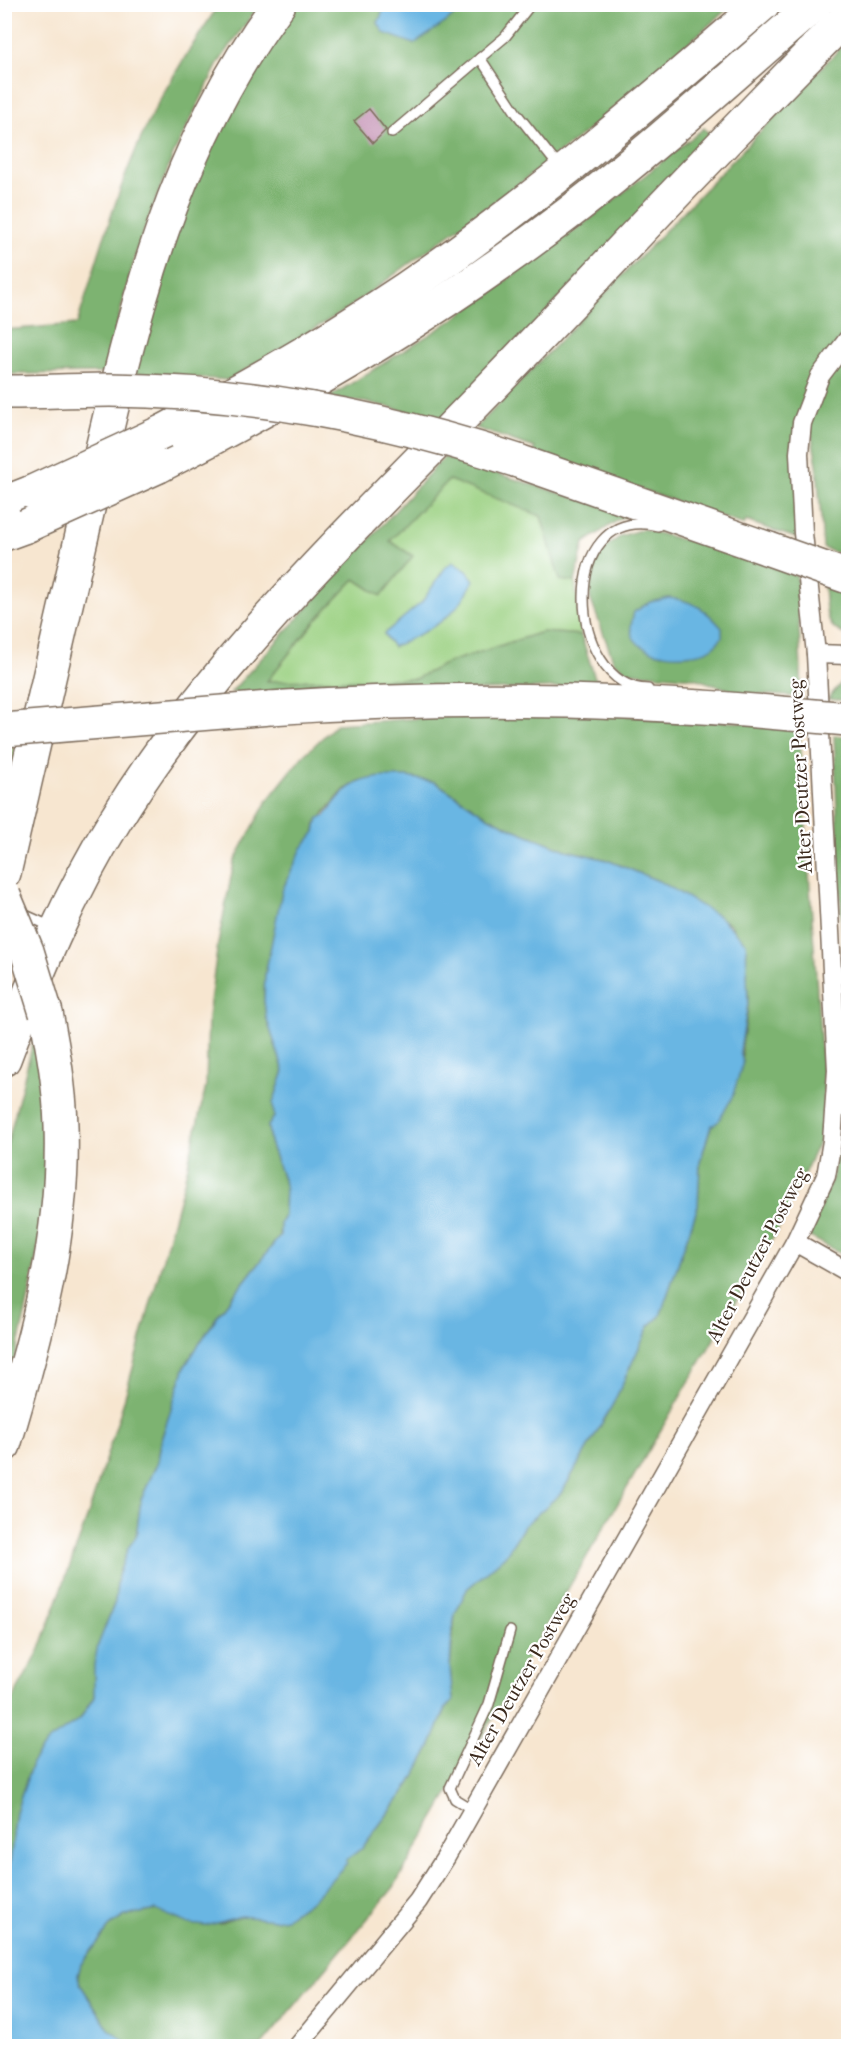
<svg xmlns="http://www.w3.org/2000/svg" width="853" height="2051" viewBox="0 0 853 2051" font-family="'IM FELL French Canon',serif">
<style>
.green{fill:#9cd183;stroke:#6c7e50;stroke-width:1.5;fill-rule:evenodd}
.forest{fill:#7db371;stroke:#5c6e48;stroke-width:1.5}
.water{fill:#69b6e3;stroke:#527080;stroke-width:1.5}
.building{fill:#c899b9}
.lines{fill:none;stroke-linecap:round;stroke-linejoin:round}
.lane-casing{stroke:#7d6c5c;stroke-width:12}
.street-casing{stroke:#7d6c5c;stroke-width:21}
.highway-casing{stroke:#7d6c5c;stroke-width:36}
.lane{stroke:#fff;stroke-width:9}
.street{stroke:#fff;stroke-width:18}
.highway{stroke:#fff;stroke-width:33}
.highway-bridge-casing{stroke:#7d6c5c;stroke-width:36;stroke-linecap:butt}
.highway-bridge{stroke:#fff;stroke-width:33}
.labels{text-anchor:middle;stroke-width:4.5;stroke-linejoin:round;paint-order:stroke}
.street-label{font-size:20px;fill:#3b2a1e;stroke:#fff}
</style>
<rect width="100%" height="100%" fill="#fff"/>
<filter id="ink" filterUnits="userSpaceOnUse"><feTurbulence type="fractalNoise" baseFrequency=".0167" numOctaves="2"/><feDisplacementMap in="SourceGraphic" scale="12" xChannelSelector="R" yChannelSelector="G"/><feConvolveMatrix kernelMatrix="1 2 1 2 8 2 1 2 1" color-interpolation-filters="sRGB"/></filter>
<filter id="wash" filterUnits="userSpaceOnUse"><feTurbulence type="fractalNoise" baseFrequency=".008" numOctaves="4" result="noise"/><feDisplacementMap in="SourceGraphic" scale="24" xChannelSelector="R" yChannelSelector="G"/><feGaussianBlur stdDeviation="1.35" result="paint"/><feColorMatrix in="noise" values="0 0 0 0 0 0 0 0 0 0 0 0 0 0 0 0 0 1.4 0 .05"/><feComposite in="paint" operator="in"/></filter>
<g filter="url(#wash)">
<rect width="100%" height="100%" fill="#f7e6d0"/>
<g class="green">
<path d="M449,479L541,516L560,579L575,582L581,635L542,632L447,663L415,679L267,681L316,620L355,579L381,596L390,541ZM445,568L393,647L384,634L423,602Z"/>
<path d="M18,748L5,810V749Z"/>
</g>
<g class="forest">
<path d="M219,5H259L219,62L173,155L138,246L104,373L11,374L10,379H5V330L77,324C100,252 120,176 155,109C174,73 196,39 219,5Z"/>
<path d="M293,5H386L378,23L446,22L466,5H732L591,128L519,184L344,311L228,380L132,373L166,254L228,105Z"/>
<path d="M848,40V329L814,373L796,538L746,521L744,525L533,452L535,448L476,428Z"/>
<path d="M704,128L712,137L444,420L371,403L328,398L448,323L594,216Z"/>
<path d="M848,351V557L823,548L817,464L809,422L827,382Z"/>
<path d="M444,457L627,514L584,543L575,582L560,580L541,516L449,480L390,541L413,556L381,596L355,579L316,620L267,681L415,679L447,663L542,632L581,635L595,678L608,686L254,697L231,692Z"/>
<path d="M643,529L679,539L714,544L797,576L802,697L740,693L694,678L628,672L614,662L590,598L591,572L602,550L621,536Z"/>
<path d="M824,585L848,594V635C823,629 826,608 824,585Z"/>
<path d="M847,676L848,701L828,699Z"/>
<path d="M602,714L799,726L824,1094L820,1140L777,1231L394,1887L261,2046H131L109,2029L80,1984L78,1975L81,1964L112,1924L125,1916L156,1910L189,1922L221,1923L241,1916L252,1915L274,1920L286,1918L313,1899L345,1861L362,1848L410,1784L431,1745L446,1708L453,1700L450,1668L455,1614L467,1589L505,1556L524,1526L562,1492L613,1404L649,1326L660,1316L698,1206L700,1162L711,1126L743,1062C739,1044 747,1025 748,1006C749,987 744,969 747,949L730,924L661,882L607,860L566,850L513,829L487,816L435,782L407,777L361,780L344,790L316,823L315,832L286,881L265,975L264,1000L266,1017L284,1071L273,1103L274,1117L268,1126L270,1142L285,1185L284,1216L280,1224L279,1237L218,1315L185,1366L162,1437L158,1461L141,1500L136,1537L128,1548L118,1576L115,1602L105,1627L94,1697L80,1719L47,1742L33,1760L16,1812L10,1864L5,1885V1713L40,1649L87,1518L123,1404L184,1182L206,1086L208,1017L218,943L234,862L267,801L302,757L337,724L450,716Z"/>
<path d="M834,735L848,737V1088Z"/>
<path d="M40,1015C42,1040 46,1066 47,1092C54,1193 31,1300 5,1396V1153Z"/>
<path d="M848,1093V1257L808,1236L832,1178Z"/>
</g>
<g class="water">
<path d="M386,4H466V5L446,22L414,44L384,33L378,23Z"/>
<path d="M453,562L467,571L474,580C456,619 430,630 393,647L384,634L422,602L445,568Z"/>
<path d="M669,598C695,601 705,609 722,628V637C719,641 716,645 712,648C694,660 634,659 631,630C630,625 633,618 634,612L650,602Z"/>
<path d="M382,777H407L435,782L487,816L513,829L566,850L607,860L661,882L720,917L746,943L748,1004L740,1051L743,1062L732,1098L718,1122L711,1126L700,1162L698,1206L660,1316L649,1326L613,1404L562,1492L524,1526L505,1556L467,1589L455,1614L452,1633L450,1668L453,1701L446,1708L431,1745L410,1784L362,1848L346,1860L347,1863L313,1899L286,1918L274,1920L241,1916L206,1926L189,1924L156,1910L125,1916L112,1924L81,1964L78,1975L80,1984L109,2029L131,2046H5V1885L10,1864L16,1812L33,1760L47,1742L80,1719L94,1697V1665L98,1645L115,1602L118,1576L128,1548L136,1537L141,1500L158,1461L162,1437L185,1366L218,1315L280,1236V1224L284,1216L285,1185L270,1142L268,1126L274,1117L273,1103L284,1071L266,1017L264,1000L265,975L282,891L302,848L315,832L318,818L325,816C343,791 350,780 382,777Z"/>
</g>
<g id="blocks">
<path class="building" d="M369,109L386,130L373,143L354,121Z"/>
</g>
</g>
<g filter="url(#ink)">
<use href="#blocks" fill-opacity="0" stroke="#7d6c5c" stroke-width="1.5"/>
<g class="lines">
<defs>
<g id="lane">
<path d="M531,4L505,37L480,58L517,114L559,167"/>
<path d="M392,133L480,58"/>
<path d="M648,689C566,687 556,502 658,526"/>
<path d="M21,913L52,927"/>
<path d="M473,1810L455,1799L450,1788L489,1704L510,1631"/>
</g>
<g id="street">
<path d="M816,654L848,655"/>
<path d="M795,1242L848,1272"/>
<path d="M298,2046L418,1901L446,1857L795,1242L826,1176L832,1141L837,1070L816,654L803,533L799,453L802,423L820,376L848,339"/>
</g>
<g id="highway">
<path d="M164,431C258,381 350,329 437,267C551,187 657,95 763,4"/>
<path d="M518,461L769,549"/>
<path d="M159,466C303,393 441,311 569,213C654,148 734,74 815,4"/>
<path d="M4,503L32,492"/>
<path d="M4,534L26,526"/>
<path d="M270,708C444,696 617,698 791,714"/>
<path d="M4,873C32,752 60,631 88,509C130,330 166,155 279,4"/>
<path d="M4,1059C35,976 69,894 116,819C218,653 365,518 499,379C615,258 729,134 848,16"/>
<path d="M4,1445C35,1342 65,1234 61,1126C60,1088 53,1050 46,1013"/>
</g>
</defs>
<use href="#lane" class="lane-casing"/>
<use href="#street" class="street-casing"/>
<use href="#highway" class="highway-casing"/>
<use href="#lane" class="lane"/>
<use href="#street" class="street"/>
<use href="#highway" class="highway"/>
<defs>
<g id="highway-bridge">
<path d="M9,392C42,392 76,390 110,390C248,391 387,418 518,461"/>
<path d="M32,492L164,431"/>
<path d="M26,526L159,466"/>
<path d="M769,549L848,577"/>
<path d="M791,714L848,719"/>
<path d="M4,730L270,708"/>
<path d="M4,896L27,951L46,1013"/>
</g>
</defs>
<use href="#highway-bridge" class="highway-bridge-casing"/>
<use href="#highway-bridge" class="highway-bridge"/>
</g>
</g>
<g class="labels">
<g class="street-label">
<text transform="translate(800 776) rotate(-93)" y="7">Alter Deutzer Postweg</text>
<text transform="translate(757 1255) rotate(-62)" y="7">Alter Deutzer Postweg</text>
<text transform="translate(521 1679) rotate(-60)" y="7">Alter Deutzer Postweg</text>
</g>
</g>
<rect width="853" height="2051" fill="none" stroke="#fff" stroke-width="24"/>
</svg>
